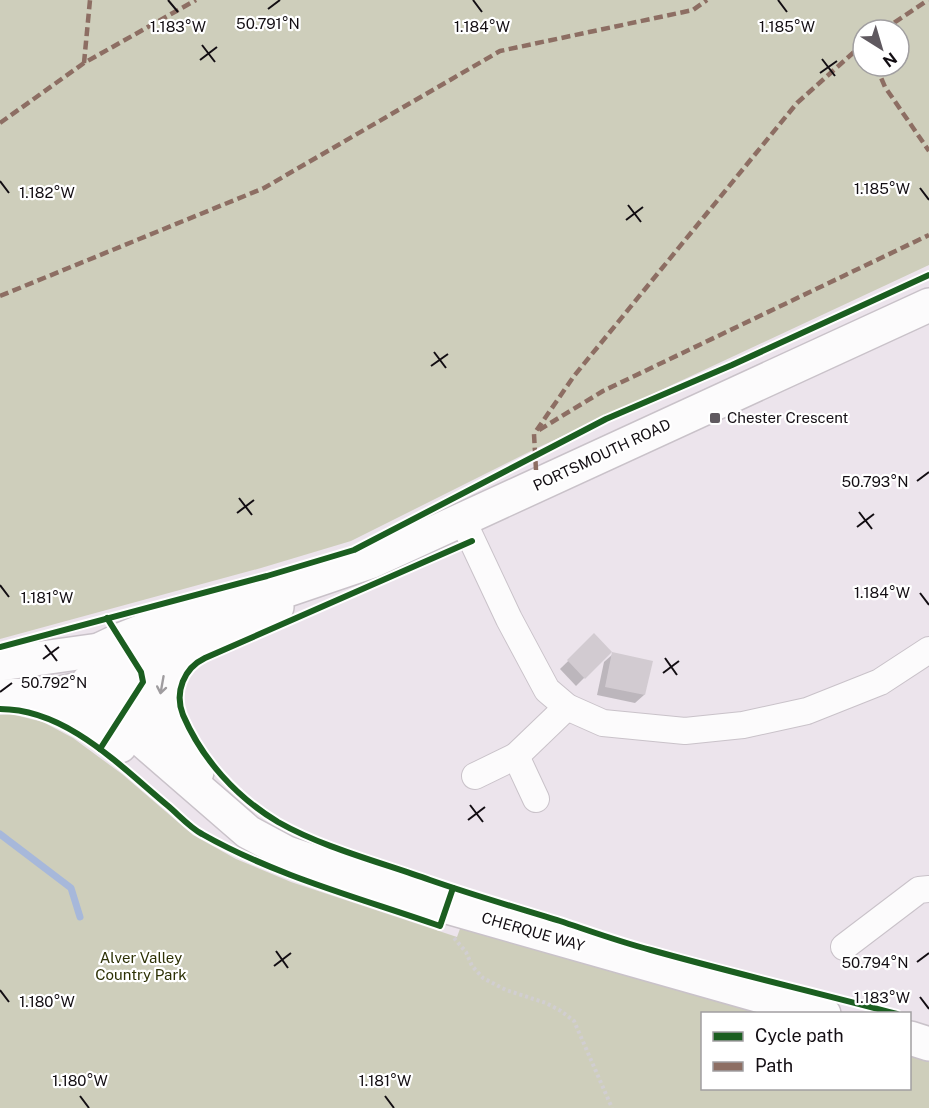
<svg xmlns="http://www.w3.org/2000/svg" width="929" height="1108" viewBox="0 0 929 1108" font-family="'Public Sans',sans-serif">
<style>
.green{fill:#cecebb;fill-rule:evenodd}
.shadow{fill:#0003}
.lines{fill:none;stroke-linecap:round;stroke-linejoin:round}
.stream{stroke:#a7b8da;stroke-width:7}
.building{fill:#d2cbd1}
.street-casing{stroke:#c9c2c9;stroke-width:28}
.secondary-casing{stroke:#c9c2c9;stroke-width:36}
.path{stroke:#d1ced1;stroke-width:4;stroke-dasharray:3 3;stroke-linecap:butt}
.street{stroke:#fcfbfc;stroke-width:26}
.secondary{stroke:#fcfbfc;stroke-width:33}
.quiet{stroke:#8d6e63;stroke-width:4.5;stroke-dasharray:9 4.5;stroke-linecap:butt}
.cycleway-casing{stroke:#fff;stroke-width:10}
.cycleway{stroke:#1b5e20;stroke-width:6}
.oneway{stroke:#9f9c9f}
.ticks{fill:none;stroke:#130e13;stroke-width:2}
.poi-dot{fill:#5f595f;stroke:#fff;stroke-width:2}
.labels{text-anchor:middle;stroke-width:4.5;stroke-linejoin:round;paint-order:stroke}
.poi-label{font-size:15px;fill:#130e13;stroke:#fff;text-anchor:start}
.street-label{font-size:15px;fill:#130e13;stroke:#fff}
.park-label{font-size:15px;fill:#2d3105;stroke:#fff}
.ticks-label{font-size:15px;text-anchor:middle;fill:#130e13;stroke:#fff;stroke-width:4.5;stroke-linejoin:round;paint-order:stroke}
</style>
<rect width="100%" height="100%" fill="#ece4ec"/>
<g class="green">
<path d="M0,0H929V265L535,449L351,541L261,568L0,639ZM863,30H899V66H863Z"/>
<path d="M11,714L43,722L73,738L122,774L193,835L236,859L291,882L457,937L461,926L790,1013L702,1014V1088H910V1042L929,1047V1108H0V715Z"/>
</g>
<g class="shadow">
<path d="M594,636L610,652L576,686L560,669Z"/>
<path d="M613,654L651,662L644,695L635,703L597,695L604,662Z"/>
</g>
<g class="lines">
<path class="stream" d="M0,834L71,888L80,917"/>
</g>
<g class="building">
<path d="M594,633L612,652L585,679L567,660Z"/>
<path d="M612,652L653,661L645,695L605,687Z"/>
</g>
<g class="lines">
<defs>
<g id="street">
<path d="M462,519L509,619L547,690L567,707L603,723L685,731L743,725L807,711L880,682L929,650"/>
<path d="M516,756L536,799"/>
<path d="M475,776L516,756L567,707"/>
<path d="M844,947L919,890L929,889"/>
</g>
<g id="secondary">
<path d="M99,650L105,708L248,832L287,853L447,907L824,1014"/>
<path d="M0,664L99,650L120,640L179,616L203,609L270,596L370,562L929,305"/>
<path d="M88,682C120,686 149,711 170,733"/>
<path d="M0,696L28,695L42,697L101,684L188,637"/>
<path d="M42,697C72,701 97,727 120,746"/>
<path d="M197,772C186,756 172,739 165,721C144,668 184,651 223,633C241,624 259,615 277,607"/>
<path d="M910,1038L929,1044"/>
</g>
</defs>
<use href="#street" class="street-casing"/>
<use href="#secondary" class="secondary-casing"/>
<path class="path" d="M454,938L466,952L472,966L483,978L506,990L546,1003L561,1011L574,1021L612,1108"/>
<use href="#street" class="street"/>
<use href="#secondary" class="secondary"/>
<g class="quiet">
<path d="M883,30L928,0"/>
<path d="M84,63L90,0"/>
<path d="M876,66L885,87L929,151"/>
<path d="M0,123L84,63L196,0"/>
<path d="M0,296L264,188L500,51L693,10L707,0"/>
<path d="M539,430L603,391L929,235"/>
<path d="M536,470L534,434L574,376L797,103L863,44"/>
</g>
<defs>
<g id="cycleway">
<path d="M472,541L205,658C184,668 174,692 183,715C202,759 236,797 278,822C324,848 380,862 430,880C473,895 517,908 560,921C590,931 620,942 651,950C733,973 815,992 897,1014"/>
<path d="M0,647L267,576L354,550L606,419L732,365L929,275"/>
<path d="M0,709C66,709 119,765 167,805C178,814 189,827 202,834C276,876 360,898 440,926L453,888"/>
<path d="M100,749L143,682L141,672L107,618"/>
</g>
</defs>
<use href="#cycleway" class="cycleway-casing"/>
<use href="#cycleway" class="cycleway"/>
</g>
<defs><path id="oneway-shaft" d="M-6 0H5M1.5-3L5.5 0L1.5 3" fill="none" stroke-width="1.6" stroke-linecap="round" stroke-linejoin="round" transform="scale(1.5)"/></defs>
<use class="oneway" href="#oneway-shaft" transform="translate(162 685) rotate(100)"/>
<path class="ticks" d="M168,0L178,12M473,0L482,12M778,0L787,12M268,9L280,0M202,45L215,62M822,59L835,76M200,60L217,47M820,73L837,61M0,181L9,193M920,188L929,200M628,205L641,222M626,220L643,207M434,352L446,368M431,366L448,354M917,481L929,472M239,498L252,515M859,512L872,529M237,513L254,500M857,527L874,514M0,585L9,597M920,593L929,605M45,645L57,661M665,658L677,675M43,659L59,647M663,673L679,661M0,692L12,683M470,805L483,822M468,820L485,807M276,951L288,968M917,962L929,953M274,966L291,953M0,990L9,1002M920,997L929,1009M80,1096L89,1108M385,1096L394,1108"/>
<rect class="poi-dot" x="709" y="412" width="12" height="12" rx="3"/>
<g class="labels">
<g class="poi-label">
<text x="727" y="423">Chester Crescent</text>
</g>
<g class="street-label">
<text transform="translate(602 455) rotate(-25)" y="5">PORTSMOUTH ROAD</text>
<text transform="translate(533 932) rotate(16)" y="5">CHERQUE WAY</text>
</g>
<g class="park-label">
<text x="141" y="963">Alver Valley<tspan x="141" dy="17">Country Park</tspan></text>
</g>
</g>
<g class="ticks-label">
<text x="268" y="29">50.791°N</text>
<text x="178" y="32">1.183°W</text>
<text x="482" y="32">1.184°W</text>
<text x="787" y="32">1.185°W</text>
<text x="882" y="194">1.185°W</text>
<text x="47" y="198">1.182°W</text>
<text x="875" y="487">50.793°N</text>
<text x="882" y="598">1.184°W</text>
<text x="47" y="603">1.181°W</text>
<text x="54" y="688">50.792°N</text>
<text x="875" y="968">50.794°N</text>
<text x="882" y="1003">1.183°W</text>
<text x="47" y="1007">1.180°W</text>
<text x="80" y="1086">1.180°W</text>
<text x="385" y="1086">1.181°W</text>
</g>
<rect x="701" y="1012" width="210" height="78" fill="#ffffff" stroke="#a19fa1" stroke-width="1.5"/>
<rect x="713" y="1032" width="30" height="9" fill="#1b5e20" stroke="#a19fa1" stroke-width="1.5"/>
<text x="755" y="1042" font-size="18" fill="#130e13">Cycle path</text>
<rect x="713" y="1062" width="30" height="9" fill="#8d6e63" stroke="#a19fa1" stroke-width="1.5"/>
<text x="755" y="1072" font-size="18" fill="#130e13">Path</text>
<g transform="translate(881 48) rotate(143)"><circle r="28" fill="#ffffff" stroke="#a19fa1" stroke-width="1.5"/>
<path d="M0-4.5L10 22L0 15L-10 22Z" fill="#5f595f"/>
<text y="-9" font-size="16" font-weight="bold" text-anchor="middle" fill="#130e13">N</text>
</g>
</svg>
